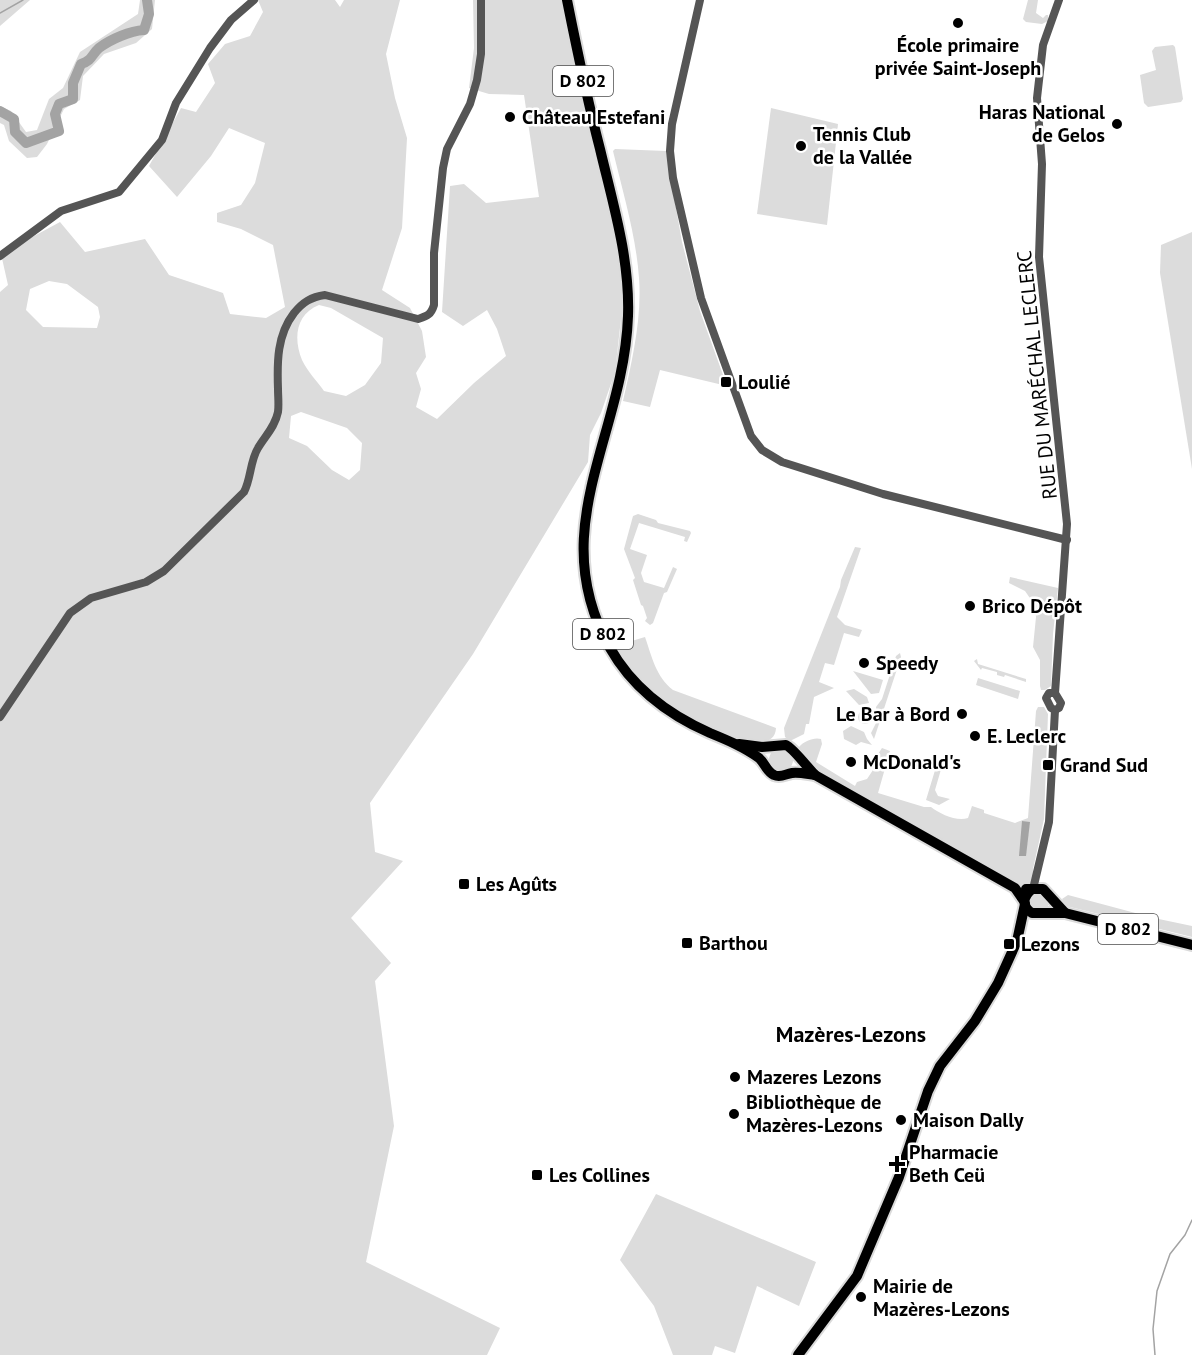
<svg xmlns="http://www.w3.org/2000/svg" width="1192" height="1355" viewBox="0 0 1192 1355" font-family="'PT Sans',sans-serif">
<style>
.green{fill:#dcdcdc;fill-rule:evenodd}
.water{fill:#a3a3a3}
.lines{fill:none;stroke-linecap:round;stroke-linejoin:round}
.stream{stroke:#a3a3a3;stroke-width:1.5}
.river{stroke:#a3a3a3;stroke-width:10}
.major-casing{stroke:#dbdbdb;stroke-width:14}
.minor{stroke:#555;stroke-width:8}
.major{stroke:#000;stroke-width:10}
.poi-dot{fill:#000;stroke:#fff;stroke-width:2}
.labels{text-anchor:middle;stroke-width:5;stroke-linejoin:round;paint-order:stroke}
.shield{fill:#fff;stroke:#4c4c4c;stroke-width:1.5}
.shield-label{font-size:18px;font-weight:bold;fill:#000}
.poi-label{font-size:20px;font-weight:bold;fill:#000;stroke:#fff;text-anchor:start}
.street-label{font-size:20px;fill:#000;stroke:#fff}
.quarter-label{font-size:22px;font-weight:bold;fill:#000;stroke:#fff}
</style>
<rect width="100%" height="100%" fill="#fff"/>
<g class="green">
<path d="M0,0H30L0,26Z"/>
<path d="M140,0H155L152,29L136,43L104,54L83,76L80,100L64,109L47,144L37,157L27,158L9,141L4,125L0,123V106L11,111L26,132L37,130L49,99L63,88L80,52L138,14Z"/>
<path d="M258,0H335L340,7L344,0H400L386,54L395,98L407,138L402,228L382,290L410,308L422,331L426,357L416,373L421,389L416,407L437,419L474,383L506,356L497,329L487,310L463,326L442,312L450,186L464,184L486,203L539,197L524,95L489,94L469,88L474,48L473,0H562L575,67L617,234L623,301L615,372L601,413L590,435L588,462L473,654L370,803L375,852L403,861L351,918L391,963L375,981L394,1126L366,1262L500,1328L487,1355H0V292L8,285L1,254L60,222L85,252L145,239L169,275L223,293L230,314L266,318L285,307L273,245L241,229L217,222V213L241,205L255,183L265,143L229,128L211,156L177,197L149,166L181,108L196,112L215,83L208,64L225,44L250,36L263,12ZM49,281L67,284L98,307L100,317L97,328L43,327L26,310L30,289ZM319,305L331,308L383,338L381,363L365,385L346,396L324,391C317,381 307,371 302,360C293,338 296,314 319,305ZM301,412L347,428L362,443L360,470L349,480L332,470L307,446L289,438L291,416Z"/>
<path d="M1028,0H1038L1036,13L1043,18L1046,15H1048V21L1042,24L1026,22L1023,19Z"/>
<path d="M1173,45L1175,47L1183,99L1181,102L1148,107L1144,103L1140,75L1156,70L1152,51L1155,47Z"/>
<path d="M771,108L838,124L827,225L757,214Z"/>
<path d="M615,149L666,151L682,242L700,311L727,386L660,370L650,407L623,401C632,361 642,319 639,278C636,235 623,193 613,151Z"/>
<path d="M1192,232V469L1160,273L1161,245Z"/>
<path d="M638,514L656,520L658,523L690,531L691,533L687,542L684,541L685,537L639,523L630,549L647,555L641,573L644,582L664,588L673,567L677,569L667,592L664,593L653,623L650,625L645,621L647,618L643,606L641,605L633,580L635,578L624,549L633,516Z"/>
<path d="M855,547L861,548L837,617L845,625L862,630L859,637L844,633L834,665L825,663L819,682L834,688L814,697L809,724H806L804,734L790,741L785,737L784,728L840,587L841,580Z"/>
<path d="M1010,577L1058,588L1053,634L1051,686L1045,690H1041L1040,686V660L1033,647L1036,617L1034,604L1025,591L1009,583Z"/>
<path d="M645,637C652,657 656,677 673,690L776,728C774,765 691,719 676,709C667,703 658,696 650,689C636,677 626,661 615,646Z"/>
<path d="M900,653L901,657L874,739L871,733L878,719L876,707L882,699L896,656Z"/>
<path d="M977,659L978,664L1026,679V682L1005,675L1004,677L997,675V672L982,668L981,670L974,661Z"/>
<path d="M853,671L883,680L879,693L871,694Z"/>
<path d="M978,678L1020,691L1018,699L976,685Z"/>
<path d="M854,689L867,697L869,703L859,705L846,691Z"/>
<path d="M1038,707H1044L1048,714L1044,819L1033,869C1034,878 1032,888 1020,885L818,770C807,763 801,760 799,747C804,741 814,737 821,739L822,744L816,762L855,786L857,782L867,779L875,767L874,760L882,748L890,751L878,793L924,807H931C940,814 957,822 968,818L972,806L984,810V813L1015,823L1028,818L1036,711Z"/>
<circle cx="865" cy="717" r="7"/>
<path d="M851,726L864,732L867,739L872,745L861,742L856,745L844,739L843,731Z"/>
<circle cx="781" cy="760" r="12"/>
<path d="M942,766L935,790L938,796L950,799L939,805L926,800L936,767Z"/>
<path d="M1039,891L1048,899V906L1043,910L1031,909L1029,897Z"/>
<path d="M1068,895L1154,918L1192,926V937L1066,906L1062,899Z"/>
<path d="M656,1194L816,1262L799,1306L757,1286L735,1353L715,1346L712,1355H673L654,1306L620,1260Z"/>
</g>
<path class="water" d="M1022,821L1030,822L1026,856H1019Z"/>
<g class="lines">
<g class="stream">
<path d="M0,13L23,0"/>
<path d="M1155,1355L1153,1329L1157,1291L1170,1254L1185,1235L1192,1220"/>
</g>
<path class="river" d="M0,111L14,119L15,132L26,143L59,131L55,114L59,104L73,99V83L81,64C93,60 91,55 99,48C111,39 130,31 144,30L149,14L147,0"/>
<defs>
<g id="major">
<path d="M567,0C577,50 587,99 600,149C613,204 630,259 628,316C624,436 543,529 610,648C632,687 669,715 710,733C727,740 744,747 759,758C765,763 766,771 774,775C781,778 785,774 792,773C799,772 807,774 815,775"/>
<path d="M739,744L762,747L786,745C793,748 808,768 815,775L1015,888L1024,901"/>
<path d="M1026,889H1043L1065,913"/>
<path d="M1032,889C1022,897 1022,907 1032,913H1065L1192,945"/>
<path d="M798,1355L857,1276L899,1177L928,1091L940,1066L975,1021L998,983L1017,941L1025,904"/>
</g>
</defs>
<use href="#major" class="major-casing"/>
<g class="minor">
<path d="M700,0L672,124L670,151L673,178L701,298L751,436L762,450L782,462L883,494L1067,540"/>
<path d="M0,256L61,211L119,192L162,140L176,103L210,48L231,20L254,0"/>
<path d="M1055,710L1059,708L1061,703L1055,693L1067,524L1039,257L1042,164L1037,98L1043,45L1059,0"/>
<path d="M1055,710L1051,708L1046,698L1049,693H1055"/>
<path d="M0,717L70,613L91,598L146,582L164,571L244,492C251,479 250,461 258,448C265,436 275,427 278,412C279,405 278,396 278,389C277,362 277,335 294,313C303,302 311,297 325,295L418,319C427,316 431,315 434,305V253L443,168L447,149L470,104L477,80L481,54V0"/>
<path d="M1033,889L1049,822L1055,710"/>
</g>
<use href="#major" class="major"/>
</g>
<g class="poi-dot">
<circle cx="958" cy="23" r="6"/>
<circle cx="510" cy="117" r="6"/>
<circle cx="1117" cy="124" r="6"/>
<circle cx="801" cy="146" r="6"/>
<rect x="720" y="376" width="12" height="12" rx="3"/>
<circle cx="970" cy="606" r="6"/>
<circle cx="864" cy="663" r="6"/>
<circle cx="962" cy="714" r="6"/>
<circle cx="975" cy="736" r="6"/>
<circle cx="851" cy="762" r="6"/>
<rect x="1042" y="759" width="12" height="12" rx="3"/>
<rect x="458" y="878" width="12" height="12" rx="3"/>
<rect x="681" y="937" width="12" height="12" rx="3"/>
<rect x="1003" y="938" width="12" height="12" rx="3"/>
<circle cx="735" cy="1077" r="6"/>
<circle cx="734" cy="1114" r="6"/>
<circle cx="901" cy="1120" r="6"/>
<path d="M894 1155h6v6h6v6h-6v6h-6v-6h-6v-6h6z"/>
<rect x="531" y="1169" width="12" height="12" rx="3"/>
<circle cx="861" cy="1297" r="6"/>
</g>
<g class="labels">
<g class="shield">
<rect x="553" y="66" width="60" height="30" rx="4.5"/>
<rect x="573" y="619" width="60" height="30" rx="4.5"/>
<rect x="1098" y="914" width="60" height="30" rx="4.5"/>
</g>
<g class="shield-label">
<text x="583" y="87">D 802</text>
<text x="603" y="640">D 802</text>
<text x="1128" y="935">D 802</text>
</g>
<g class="poi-label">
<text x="958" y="52" text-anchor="middle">École primaire<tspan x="958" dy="23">privée Saint-Joseph</tspan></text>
<text x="1105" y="119" text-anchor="end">Haras National<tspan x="1105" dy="23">de Gelos</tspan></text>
<text x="522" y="124">Château Estefani</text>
<text x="813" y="141">Tennis Club<tspan x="813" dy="23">de la Vallée</tspan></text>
<text x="738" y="389">Loulié</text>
<text x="982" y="613">Brico Dépôt</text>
<text x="876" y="670">Speedy</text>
<text x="950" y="721" text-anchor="end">Le Bar à Bord</text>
<text x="987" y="743">E. Leclerc</text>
<text x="863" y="769">McDonald's</text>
<text x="1060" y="772">Grand Sud</text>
<text x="476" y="891">Les Agûts</text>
<text x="699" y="950">Barthou</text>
<text x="1021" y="951">Lezons</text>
<text x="747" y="1084">Mazeres Lezons</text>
<text x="746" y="1109">Bibliothèque de<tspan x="746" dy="23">Mazères-Lezons</tspan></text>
<text x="913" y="1127">Maison Dally</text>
<text x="909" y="1159">Pharmacie<tspan x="909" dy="23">Beth Ceü</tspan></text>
<text x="549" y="1182">Les Collines</text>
<text x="873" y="1293">Mairie de<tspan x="873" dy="23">Mazères-Lezons</tspan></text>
</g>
<g class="street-label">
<text transform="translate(1037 375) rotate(-96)" y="7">RUE DU MARÉCHAL LECLERC</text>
</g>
<g class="quarter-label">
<text x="851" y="1042">Mazères-Lezons</text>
</g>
</g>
</svg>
